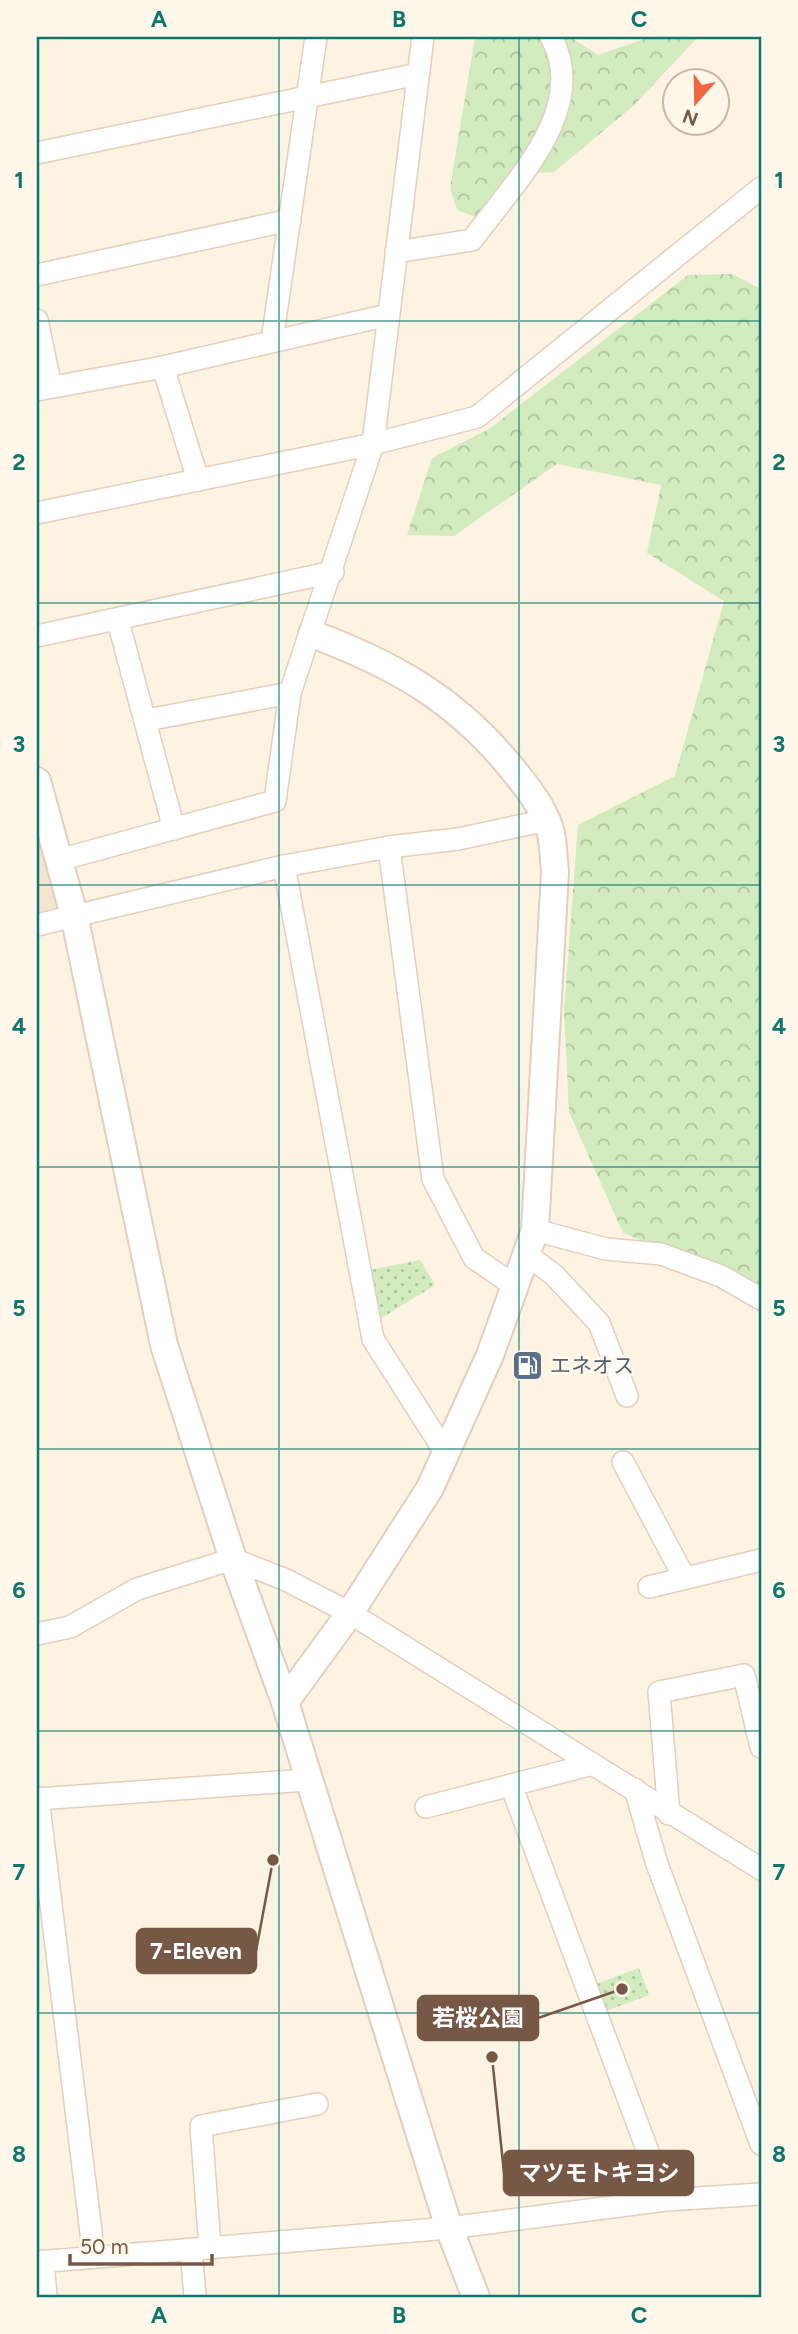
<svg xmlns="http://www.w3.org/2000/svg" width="798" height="2334" viewBox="0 0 798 2334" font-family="Figtree,'Noto Sans JP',sans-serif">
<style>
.residential{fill:#f5e4d0}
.forest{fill:url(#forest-crowns)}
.park{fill:url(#park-dots)}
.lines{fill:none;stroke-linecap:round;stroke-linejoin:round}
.minor-casing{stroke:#e2cfbd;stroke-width:24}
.tertiary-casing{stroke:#e2cfbd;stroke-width:30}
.minor{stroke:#fff;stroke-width:21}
.tertiary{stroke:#fff;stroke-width:26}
.grid{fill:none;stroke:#0f766e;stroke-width:2;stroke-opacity:0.55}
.labels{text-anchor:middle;stroke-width:6;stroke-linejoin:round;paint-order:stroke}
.service-label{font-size:21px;fill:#4e5e75;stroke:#fff7ea;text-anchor:start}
.leader{fill:none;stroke:#775847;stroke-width:2.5}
.callout-dot{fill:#775847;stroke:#fff7ea;stroke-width:2.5}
.callout{fill:#775847;stroke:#775847;stroke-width:2.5}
.callout-label{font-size:23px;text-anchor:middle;font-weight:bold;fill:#fff}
.neatline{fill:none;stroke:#0f766e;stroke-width:2.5}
.grid-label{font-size:23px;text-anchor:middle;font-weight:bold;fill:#0f766e}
</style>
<defs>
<pattern id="forest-crowns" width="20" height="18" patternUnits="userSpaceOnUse" patternTransform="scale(1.75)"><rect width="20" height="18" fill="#d2ecc0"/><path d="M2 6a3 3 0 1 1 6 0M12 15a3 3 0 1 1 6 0" fill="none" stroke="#afc29e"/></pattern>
<pattern id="park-dots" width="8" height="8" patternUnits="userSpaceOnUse" patternTransform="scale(1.75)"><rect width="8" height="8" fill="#d2ecc0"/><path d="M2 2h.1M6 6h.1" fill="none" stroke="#afc29e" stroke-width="1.8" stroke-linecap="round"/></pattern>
</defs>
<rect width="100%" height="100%" fill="#fdf3e2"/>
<path class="residential" d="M37,825L59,908L37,914Z"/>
<g class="forest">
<path d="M475,37H570L598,55L650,37H698L633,106L554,172L507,175L475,217L457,210L450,188Z"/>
<path d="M732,274L761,289V1288L623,1233L569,1112L564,1011L578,825L675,776L724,601L647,553L661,485L557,464L454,536L407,535L432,458L489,429L688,275Z"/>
</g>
<g class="park">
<path d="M420,1260L435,1285L377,1321L369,1270Z"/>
<path d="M639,1968L649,1995L606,2011L596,1984Z"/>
</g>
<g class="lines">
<defs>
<g id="minor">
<path d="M37,153L418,74"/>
<path d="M396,252L472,240C512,185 591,109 551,37"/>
<path d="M37,275L290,220"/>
<path d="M37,320L51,387"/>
<path d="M272,341L316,37"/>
<path d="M163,367L198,480"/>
<path d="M37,390L163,367L388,315"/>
<path d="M37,513L373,444L477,417L761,188"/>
<path d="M118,621L174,829"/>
<path d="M37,636L333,572"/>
<path d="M147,720L290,693"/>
<path d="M389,847L433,1179L474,1258L515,1286"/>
<path d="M59,860L275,801L290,693L373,444L423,37"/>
<path d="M284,866L373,1339L447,1455"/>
<path d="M37,925L284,866L389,847L458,839L547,820"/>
<path d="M535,1230L606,1249L661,1254L721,1276L761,1299"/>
<path d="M526,1254L554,1275L599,1323L627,1396"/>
<path d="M623,1462L684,1577"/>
<path d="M649,1587L761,1560"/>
<path d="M37,1634L70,1627L137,1589L233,1559L286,1580L350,1613L761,1869"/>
<path d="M511,1785L666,2200"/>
<path d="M635,1789L657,1864L761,2144"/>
<path d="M38,1798L94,2257"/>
<path d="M37,1799L307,1780"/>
<path d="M426,1807L593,1764"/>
<path d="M669,1814L659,1692L744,1675L761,1747"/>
<path d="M210,2248L201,2126L317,2104"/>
<path d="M191,2249L195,2297"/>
<path d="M43,2261L46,2297"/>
<path d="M37,2262L449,2228L666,2200L761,2194"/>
</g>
<g id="tertiary">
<path d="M37,781L74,915L164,1345L233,1559L285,1702L449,2228L476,2297"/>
<path d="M285,1702L350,1613L430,1488L490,1355L535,1230L555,872C553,855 554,835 546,819C538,800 523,782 510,766C455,699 393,664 312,634"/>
</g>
</defs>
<use href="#minor" class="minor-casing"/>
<use href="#tertiary" class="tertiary-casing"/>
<use href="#minor" class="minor"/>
<use href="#tertiary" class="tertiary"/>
</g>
<path class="grid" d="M279,37V2297M519,37V2297M37,321H761M37,603H761M37,885H761M37,1167H761M37,1449H761M37,1731H761M37,2013H761"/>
<defs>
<symbol id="fuel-square" viewBox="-11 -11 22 22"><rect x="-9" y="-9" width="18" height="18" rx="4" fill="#5c6f8a" stroke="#fff7ea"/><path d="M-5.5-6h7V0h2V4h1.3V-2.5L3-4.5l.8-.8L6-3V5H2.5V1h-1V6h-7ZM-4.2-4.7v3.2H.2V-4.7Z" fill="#fff"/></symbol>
</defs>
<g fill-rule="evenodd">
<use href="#fuel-square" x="510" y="1348" width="35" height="35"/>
</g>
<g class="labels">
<g class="service-label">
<text x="550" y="1373">エネオス</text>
</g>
</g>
<path class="leader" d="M273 1860L256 1951M622 1989L538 2018M492 2057L504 2173"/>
<g class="callout-dot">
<circle cx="273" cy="1860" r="7"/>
<circle cx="622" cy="1989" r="7"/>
<circle cx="492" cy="2057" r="7"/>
</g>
<g class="callout">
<rect x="137" y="1929" width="119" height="44" rx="7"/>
<rect x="418" y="1996" width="120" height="44" rx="7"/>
<rect x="504" y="2151" width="189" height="44" rx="7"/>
</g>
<g class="callout-label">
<text x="196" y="1959">7-Eleven</text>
<text x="478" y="2026">若桜公園</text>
<text x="599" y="2181">マツモトキヨシ</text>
</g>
<rect width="798" height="2334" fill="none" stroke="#fff7ea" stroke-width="77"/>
<g transform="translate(696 102) rotate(200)"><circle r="33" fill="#fff7ea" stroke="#c9b7a9" stroke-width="2"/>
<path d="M0-5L12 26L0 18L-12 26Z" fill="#ee6740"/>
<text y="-10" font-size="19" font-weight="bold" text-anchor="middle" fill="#775847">N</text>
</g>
<path d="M70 2254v10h142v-10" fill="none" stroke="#775847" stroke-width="3.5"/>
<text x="80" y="2254" font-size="21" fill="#775847" stroke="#fff7ea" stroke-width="5" paint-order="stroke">50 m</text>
<rect x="38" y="38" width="722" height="2258" class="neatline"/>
<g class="grid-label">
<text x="159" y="27">A</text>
<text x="399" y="27">B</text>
<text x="639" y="27">C</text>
<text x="19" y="188">1</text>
<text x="779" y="188">1</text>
<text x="19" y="470">2</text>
<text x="779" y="470">2</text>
<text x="19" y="752">3</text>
<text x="779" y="752">3</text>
<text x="19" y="1034">4</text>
<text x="779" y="1034">4</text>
<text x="19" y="1316">5</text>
<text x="779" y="1316">5</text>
<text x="19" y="1598">6</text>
<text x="779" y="1598">6</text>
<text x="19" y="1880">7</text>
<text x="779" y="1880">7</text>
<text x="19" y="2162">8</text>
<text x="779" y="2162">8</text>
<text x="159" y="2323">A</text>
<text x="399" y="2323">B</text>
<text x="639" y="2323">C</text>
</g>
</svg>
